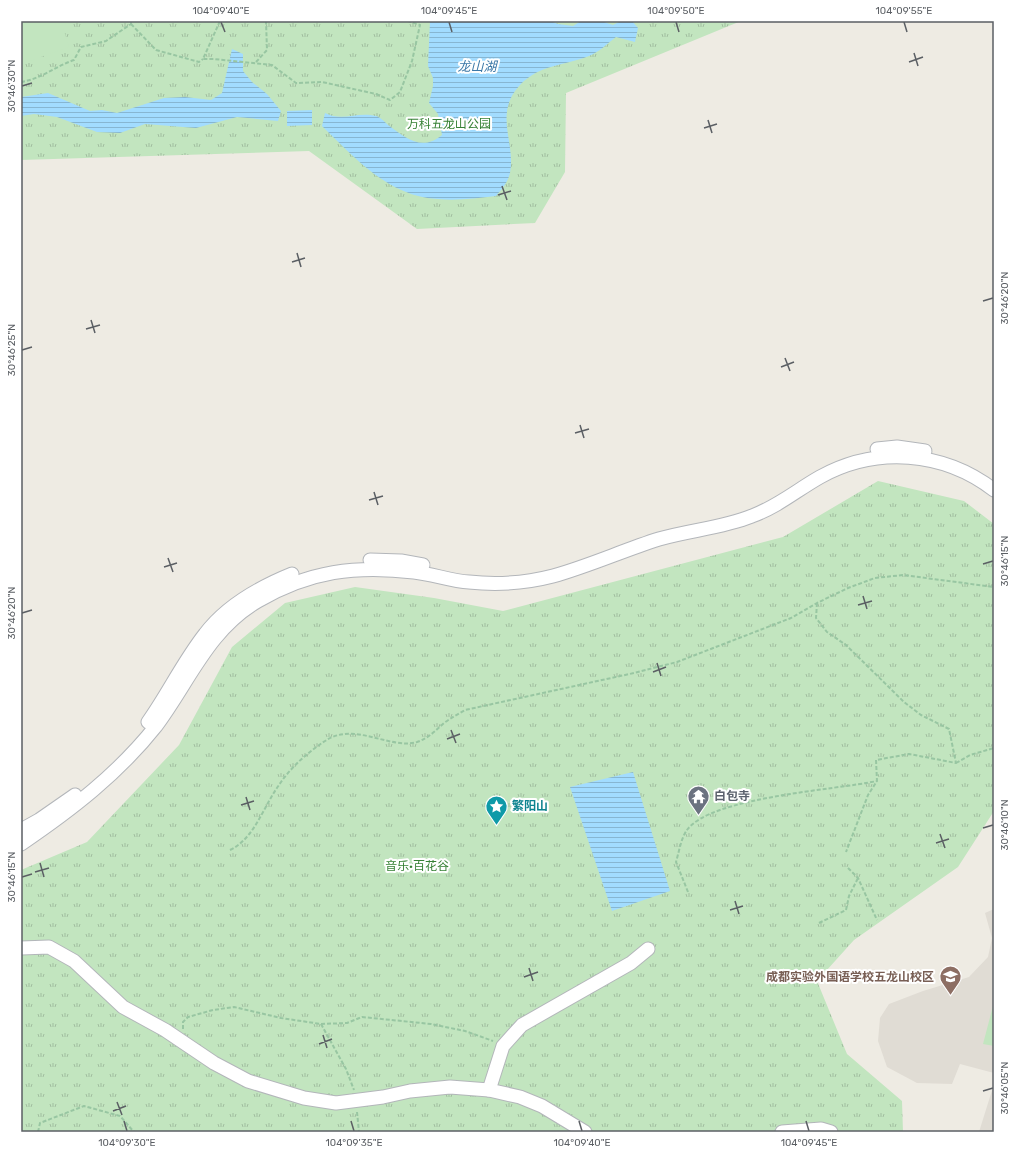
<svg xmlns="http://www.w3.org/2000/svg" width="1015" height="1153" viewBox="0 0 1015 1153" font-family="Rubik,'Noto Sans SC',sans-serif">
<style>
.education{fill:#e0dcd4}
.grass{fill:url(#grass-tufts)}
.pitch{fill:#c2e5bf}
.water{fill:url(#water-rules)}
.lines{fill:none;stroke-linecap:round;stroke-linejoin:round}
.minor-casing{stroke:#b3b6ba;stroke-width:15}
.path{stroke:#98c6a2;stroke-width:2;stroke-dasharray:4 2;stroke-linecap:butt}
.minor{stroke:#fff;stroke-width:13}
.ticks{fill:none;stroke:#5b5f64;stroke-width:1.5}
.labels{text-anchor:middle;stroke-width:4;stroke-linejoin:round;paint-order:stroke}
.park-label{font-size:12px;fill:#368134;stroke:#fff}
.worship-label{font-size:12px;font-weight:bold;fill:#5b616d;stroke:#fff;text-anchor:start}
.culture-label{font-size:12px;font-weight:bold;fill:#0d838f;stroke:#fff;text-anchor:start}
.education-label{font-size:12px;font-weight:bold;fill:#785e54;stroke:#fff;text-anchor:end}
.water-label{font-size:13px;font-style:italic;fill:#3c78a7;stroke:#fff}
.neatline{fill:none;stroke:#5b5f64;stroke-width:1.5}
.ticks-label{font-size:10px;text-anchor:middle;fill:#5b5f64}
</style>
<defs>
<pattern id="grass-tufts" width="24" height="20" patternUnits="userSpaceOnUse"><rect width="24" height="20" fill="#c2e5bf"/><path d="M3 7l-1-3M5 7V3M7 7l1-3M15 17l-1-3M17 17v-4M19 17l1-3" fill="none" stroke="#a1bd9f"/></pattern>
<pattern id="water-rules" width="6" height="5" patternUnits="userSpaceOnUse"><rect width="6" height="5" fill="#a2dcff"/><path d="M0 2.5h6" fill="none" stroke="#87b6d2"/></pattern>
</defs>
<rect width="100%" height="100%" fill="#eeebe3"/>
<g class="education">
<path d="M994,909V1073L960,1064L952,1084L917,1083L887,1067L878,1041L880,1018L889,1004L923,991L969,977L988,957L992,938L985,913Z"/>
<path d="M994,1084V1132H979Z"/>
</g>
<g class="grass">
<path d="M21,21H741L566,93L565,172L535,223L417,229L309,151L21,160Z"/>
<path d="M878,481L964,501L994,524V811L958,867L854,940L817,981L847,1054L902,1101L903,1132H21V870L87,842L179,745L232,647L285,603L355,587L434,598L503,611L783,537Z"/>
</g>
<g class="pitch">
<path d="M21,21H61L69,47L21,64Z"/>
<path d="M994,1002V1046L983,1044Z"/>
</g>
<g class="water">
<path d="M430,21H550L558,24L573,26L581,21H601L613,25L621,21H632L638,28L635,42L616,37C608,43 598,53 589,56C564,66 540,64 520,85C493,114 516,142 510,173C508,182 502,189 496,196C477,198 457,201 438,199C389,197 354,157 322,126L325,113C343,122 357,111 376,116C380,117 385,122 388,125C406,138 422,152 442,135L438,114L429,103L433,86V78L428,66Z"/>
<path d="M232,49L243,54V71L252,82L267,94L281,111L278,121L237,117L196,128L145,124L120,133L97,132L57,117L34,114L21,116V97L48,93L90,111L102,110L117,113L164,98L185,97L211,100L222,93Z"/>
<path d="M312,110V125L287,126V111Z"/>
<path d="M633,772L670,891L612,911L570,787Z"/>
</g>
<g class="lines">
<defs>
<g id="minor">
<path d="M877,449L897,447L925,451"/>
<path d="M370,560L401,561L423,565"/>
<path d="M148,722C168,694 183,662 205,634C226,606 260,587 292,574"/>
<path d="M21,830L39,820L75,795"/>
<path d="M21,844C71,810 118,774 156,726C189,682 208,630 258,601C309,571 356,565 414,572C433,574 451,581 469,582C497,585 526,583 553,576C589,566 624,550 659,539C690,530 722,528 752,516C777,507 797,490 820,477C876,446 943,451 994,490"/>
<path d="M21,948L49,947L74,961L123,1007L165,1030L214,1063L248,1081L304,1098L336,1103L383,1097L410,1091L450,1087L489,1090L520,1097L542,1106L585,1132"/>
<path d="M489,1090L503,1046L522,1025L631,963L648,949"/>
<path d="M782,1132L821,1129L831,1132"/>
</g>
</defs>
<use href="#minor" class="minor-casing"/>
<g class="path">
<path d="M220,21L203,59H214L272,65L296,83L322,82L376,94L390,100L400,92L412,61L420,25L408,21"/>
<path d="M131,24L156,50L199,62L203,59"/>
<path d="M256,62L267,50L266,21"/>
<path d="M21,82C41,79 56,66 74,60L81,47L106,41L131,24V21"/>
<path d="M817,603L816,618L827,632L846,645L904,702L921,715L949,729L956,763L909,754L876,760L877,781L868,795L846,852"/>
<path d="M956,763L970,755L994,748"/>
<path d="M230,850C255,838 263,807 279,785C290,768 308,752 325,741C354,721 390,750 417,742C429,738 436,730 444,723C451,718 458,714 465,710L634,673L677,662L791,618L817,603L848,588L875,578L903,575L994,587"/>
<path d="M848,868L858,878L877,920"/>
<path d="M688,892L676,862C679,852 681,838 687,830C711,797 835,790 877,781"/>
<path d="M819,923L846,910L849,896L858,878"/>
<path d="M321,1024L346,1069L354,1090"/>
<path d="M183,1029V1022L188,1017L213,1010L234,1007L281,1018L321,1024L347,1023L362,1017L431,1024L465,1031L493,1041"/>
<path d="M357,1112L359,1132"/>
<path d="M38,1132L40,1123L84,1106L120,1116L134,1132"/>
</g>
<use href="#minor" class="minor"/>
</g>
<path class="ticks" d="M221,22L225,32M449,22L452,32M676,22L679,32M904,22L907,32M914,53L918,66M909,62L923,57M22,86L32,83M708,120L712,133M704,128L717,124M502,186L507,200M498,195L511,191M297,253L301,267M292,262L305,258M983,301L993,298M91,320L95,333M86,329L100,325M22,350L32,347M785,358L790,371M781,367L794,362M580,425L584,438M575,433L589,429M374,492L378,505M369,500L383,496M168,558L173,572M983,564L993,561M164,567L177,563M863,596L867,609M858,605L872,601M22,613L32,610M657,663L661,676M653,672L666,667M451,730L456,743M447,739L460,734M246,797L250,810M241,805L254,801M983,828L993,825M940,834L945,848M936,843L949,839M40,863L44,877M35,872L49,868M22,877L32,874M735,901L739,914M730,910L743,906M529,968L533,981M524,977L538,972M323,1035L327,1048M319,1044L332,1039M983,1091L993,1088M117,1102L122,1115M113,1111L126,1106M124,1121L127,1131M351,1121L354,1131M579,1121L582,1131M806,1121L809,1131"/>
<defs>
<symbol id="temple-pin" viewBox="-11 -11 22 30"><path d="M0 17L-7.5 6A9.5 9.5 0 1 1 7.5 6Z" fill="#6b7280" stroke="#fff"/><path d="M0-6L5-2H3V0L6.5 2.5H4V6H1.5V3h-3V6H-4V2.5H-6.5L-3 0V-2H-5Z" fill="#fff"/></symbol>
<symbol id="sight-pin" viewBox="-11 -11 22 30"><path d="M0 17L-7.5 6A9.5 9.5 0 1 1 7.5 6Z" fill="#0f9aa8" stroke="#fff"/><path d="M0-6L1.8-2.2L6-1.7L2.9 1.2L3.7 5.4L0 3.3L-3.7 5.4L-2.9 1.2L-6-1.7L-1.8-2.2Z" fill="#fff"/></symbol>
<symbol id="school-pin" viewBox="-11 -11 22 30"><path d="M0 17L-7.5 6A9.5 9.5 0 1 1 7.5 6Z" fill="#8d6e63" stroke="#fff"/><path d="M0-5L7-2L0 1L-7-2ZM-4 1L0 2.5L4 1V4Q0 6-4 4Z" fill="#fff"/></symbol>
</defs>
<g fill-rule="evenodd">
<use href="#temple-pin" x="686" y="784" width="25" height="34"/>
<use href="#sight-pin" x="484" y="794" width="25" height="34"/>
<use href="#school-pin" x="938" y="964" width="25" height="34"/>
</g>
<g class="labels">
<g class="park-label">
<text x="449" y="128">万科五龙山公园</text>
<text x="417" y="870">音乐·百花谷</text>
</g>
<g class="worship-label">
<text x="714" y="800">白包寺</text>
</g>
<g class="culture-label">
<text x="512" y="810">繁阳山</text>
</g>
<g class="education-label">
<text x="934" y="981">成都实验外国语学校五龙山校区</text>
</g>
<g class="water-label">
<text x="477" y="71">龙山湖</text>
</g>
</g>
<rect width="1015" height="1153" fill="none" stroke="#ffffff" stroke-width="44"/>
<rect x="22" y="22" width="971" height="1109" class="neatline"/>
<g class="ticks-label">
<text x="221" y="14">104°09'40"E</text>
<text x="449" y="14">104°09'45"E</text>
<text x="676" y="14">104°09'50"E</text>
<text x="904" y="14">104°09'55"E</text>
<text transform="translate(11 86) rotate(-90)" y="4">30°46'30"N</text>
<text transform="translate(1004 298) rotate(-90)" y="4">30°46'20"N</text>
<text transform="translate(11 350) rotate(-90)" y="4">30°46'25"N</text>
<text transform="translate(1004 561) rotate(-90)" y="4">30°46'15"N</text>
<text transform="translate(11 613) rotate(-90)" y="4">30°46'20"N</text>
<text transform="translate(1004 825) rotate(-90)" y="4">30°46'10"N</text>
<text transform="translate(11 877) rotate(-90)" y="4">30°46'15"N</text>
<text transform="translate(1004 1088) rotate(-90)" y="4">30°46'05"N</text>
<text x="127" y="1146">104°09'30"E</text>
<text x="354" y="1146">104°09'35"E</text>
<text x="582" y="1146">104°09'40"E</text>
<text x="809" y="1146">104°09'45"E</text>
</g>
</svg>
